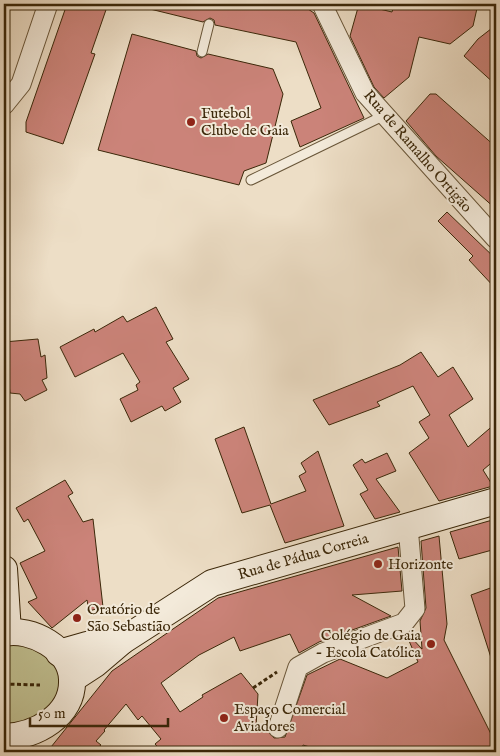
<svg xmlns="http://www.w3.org/2000/svg" width="500" height="756" viewBox="0 0 500 756" font-family="'IM FELL English',serif">
<style>
.green{fill:#c0bf90;stroke:#7e734c}
.building{fill:#cb8379;stroke:#3b2709}
.lines{fill:none;stroke-linecap:round;stroke-linejoin:round}
.service-casing{stroke:#685538;stroke-width:11}
.minor-casing{stroke:#685538;stroke-width:21}
.secondary-casing{stroke:#3b2709;stroke-width:28}
.path{stroke:#3b2709;stroke-width:3;stroke-dasharray:4 2.5;stroke-linecap:butt}
.service{stroke:#f3eada;stroke-width:9}
.minor{stroke:#f3eada;stroke-width:19}
.secondary{stroke:#f3eada;stroke-width:26}
.poi-dot{fill:#8f2418;stroke:#f3eada;stroke-width:2}
.labels{text-anchor:middle;stroke-width:4;stroke-linejoin:round;paint-order:stroke}
.poi-label{font-size:15px;fill:#3b2709;stroke:#f3eada;text-anchor:start}
.street-label{font-size:15px;fill:#3b2709;stroke:#f3eada}
</style>
<rect width="100%" height="100%" fill="#eddec6"/>
<filter id="stains"><feTurbulence type="fractalNoise" baseFrequency=".004" numOctaves="4"/><feColorMatrix values="0 0 0 0 .2 0 0 0 0 .09 0 0 0 0 .02 0 0 0 .5 -.17"/></filter>
<radialGradient id="worn" r=".72"><stop offset=".6" stop-color="#630" stop-opacity="0"/><stop offset="1" stop-color="#630" stop-opacity=".3"/></radialGradient>
<path class="green" d="M4,643L28,644L51,660L59,672L60,685L56,698L46,710L35,719L4,726Z"/>
<g class="building">
<path d="M67,4H108L91,53L95,54L63,144L26,132V122Z"/>
<path d="M151,4H287L308,9L314,13L364,118L300,147L291,121L321,108L296,42L215,25L214,20L210,18L203,22L150,9Z"/>
<path d="M359,4L392,12L394,4H478L473,26L450,44L419,37L409,77L384,98L374,87L350,36Z"/>
<path d="M496,25V85L464,56L478,39Z"/>
<path d="M132,34L196,51L197,56L201,58L208,54L273,69L283,94L266,163L244,171L239,185L98,150Z"/>
<path d="M430,94H436L496,147V209L436,156L406,121Z"/>
<path d="M447,212L496,259V289L469,260L473,256L438,221Z"/>
<path d="M156,307L173,339L166,342L189,379L173,388L181,402L165,411L162,406L131,422L120,399L138,390L136,385L140,382L123,353L75,377L60,347L94,329L95,332L123,316L127,322Z"/>
<path d="M38,339L41,357L45,355L47,378L42,380L47,390L25,401L20,394L10,393L4,342Z"/>
<path d="M421,352L438,377L453,367L473,399L449,415L468,447L496,423V459L483,470L493,486L439,501L409,453L429,438L419,422L430,415L413,386L377,402L380,406L329,425L313,400L400,365Z"/>
<path d="M244,427L271,504L306,491L299,476L306,472L301,463L318,451L344,526L285,543L270,505L242,513L215,439Z"/>
<path d="M387,453L396,471L376,479L400,512L375,519L360,494L368,490L353,465L362,459L365,463Z"/>
<path d="M65,480L73,493L68,496L83,522L93,519L103,607L89,611L87,600L52,628L28,602L37,598L20,563L45,551L28,519L24,522L16,508Z"/>
<path d="M496,519V549L459,559L450,532Z"/>
<path d="M439,536L447,624L444,640L491,734L496,731V752H326L303,745L301,752H162L155,744L161,739L142,716L138,720L126,704L104,730L105,731L96,741L101,745L93,752H47L112,671L218,598L398,547L402,591L352,595L391,616L319,642L299,653L290,634L240,651L234,637L199,655L161,683L180,712L203,697L202,695L241,673L258,694L256,727L267,730L274,738L285,737L307,675L340,659L387,678L418,662L407,636L409,635L422,649L420,621L426,608L421,541Z"/>
<path d="M496,586V664H493L471,595Z"/>
</g>
<g class="lines">
<defs>
<g id="service">
<path d="M202,52L209,24"/>
<path d="M251,180L385,115"/>
</g>
<g id="minor">
<path d="M322,4L365,93L496,239"/>
<path d="M4,105L21,84L48,4"/>
<path d="M278,728L298,667L323,653L404,623L415,609L408,526"/>
</g>
<g id="secondary">
<path d="M4,569L8,632"/>
<path d="M4,633C31,627 71,649 72,679C74,716 35,736 4,737"/>
<path d="M59,653L87,645L122,641"/>
<path d="M72,679L95,664L122,641L212,583L496,501"/>
</g>
</defs>
<use href="#service" class="service-casing"/>
<use href="#minor" class="minor-casing"/>
<use href="#secondary" class="secondary-casing"/>
<g class="path">
<path d="M4,684L40,685"/>
<path d="M253,688L277,672"/>
</g>
<use href="#service" class="service"/>
<use href="#minor" class="minor"/>
<use href="#secondary" class="secondary"/>
</g>
<g class="poi-dot">
<circle cx="191" cy="122" r="5"/>
<circle cx="378" cy="564" r="5"/>
<circle cx="77" cy="618" r="5"/>
<circle cx="431" cy="644" r="5"/>
<circle cx="224" cy="718" r="5"/>
</g>
<g class="labels">
<g class="poi-label">
<text x="201" y="118">Futebol<tspan x="201" dy="17">Clube de Gaia</tspan></text>
<text x="388" y="569">Horizonte</text>
<text x="87" y="614">Oratório de<tspan x="87" dy="17">São Sebastião</tspan></text>
<text x="421" y="640" text-anchor="end">Colégio de Gaia<tspan x="421" dy="17">- Escola Católica</tspan></text>
<text x="234" y="714">Espaço Comercial<tspan x="234" dy="17">Aviadores</tspan></text>
</g>
<g class="street-label">
<text transform="translate(418 151) rotate(49)" y="5">Rua de Ramalho Ortigão</text>
<text transform="translate(303 556) rotate(-16)" y="5">Rua de Pádua Correia</text>
</g>
</g>
<rect width="500" height="756" fill="none" stroke="#eddec6" stroke-width="20"/>
<rect x="5" y="5" width="490" height="746" fill="none" stroke="#3b2709" stroke-width="2.5"/>
<rect x="10" y="10" width="480" height="736" fill="none" stroke="#3b2709"/>
<path d="M30 718v8h138v-8" fill="none" stroke="#3b2709" stroke-width="2.5"/>
<text x="38" y="718" font-size="15" fill="#3b2709" stroke="#f3eada" stroke-width="4" paint-order="stroke">50 m</text>
<rect width="100%" height="100%" filter="url(#stains)"/>
<rect width="100%" height="100%" fill="url(#worn)"/>
</svg>
